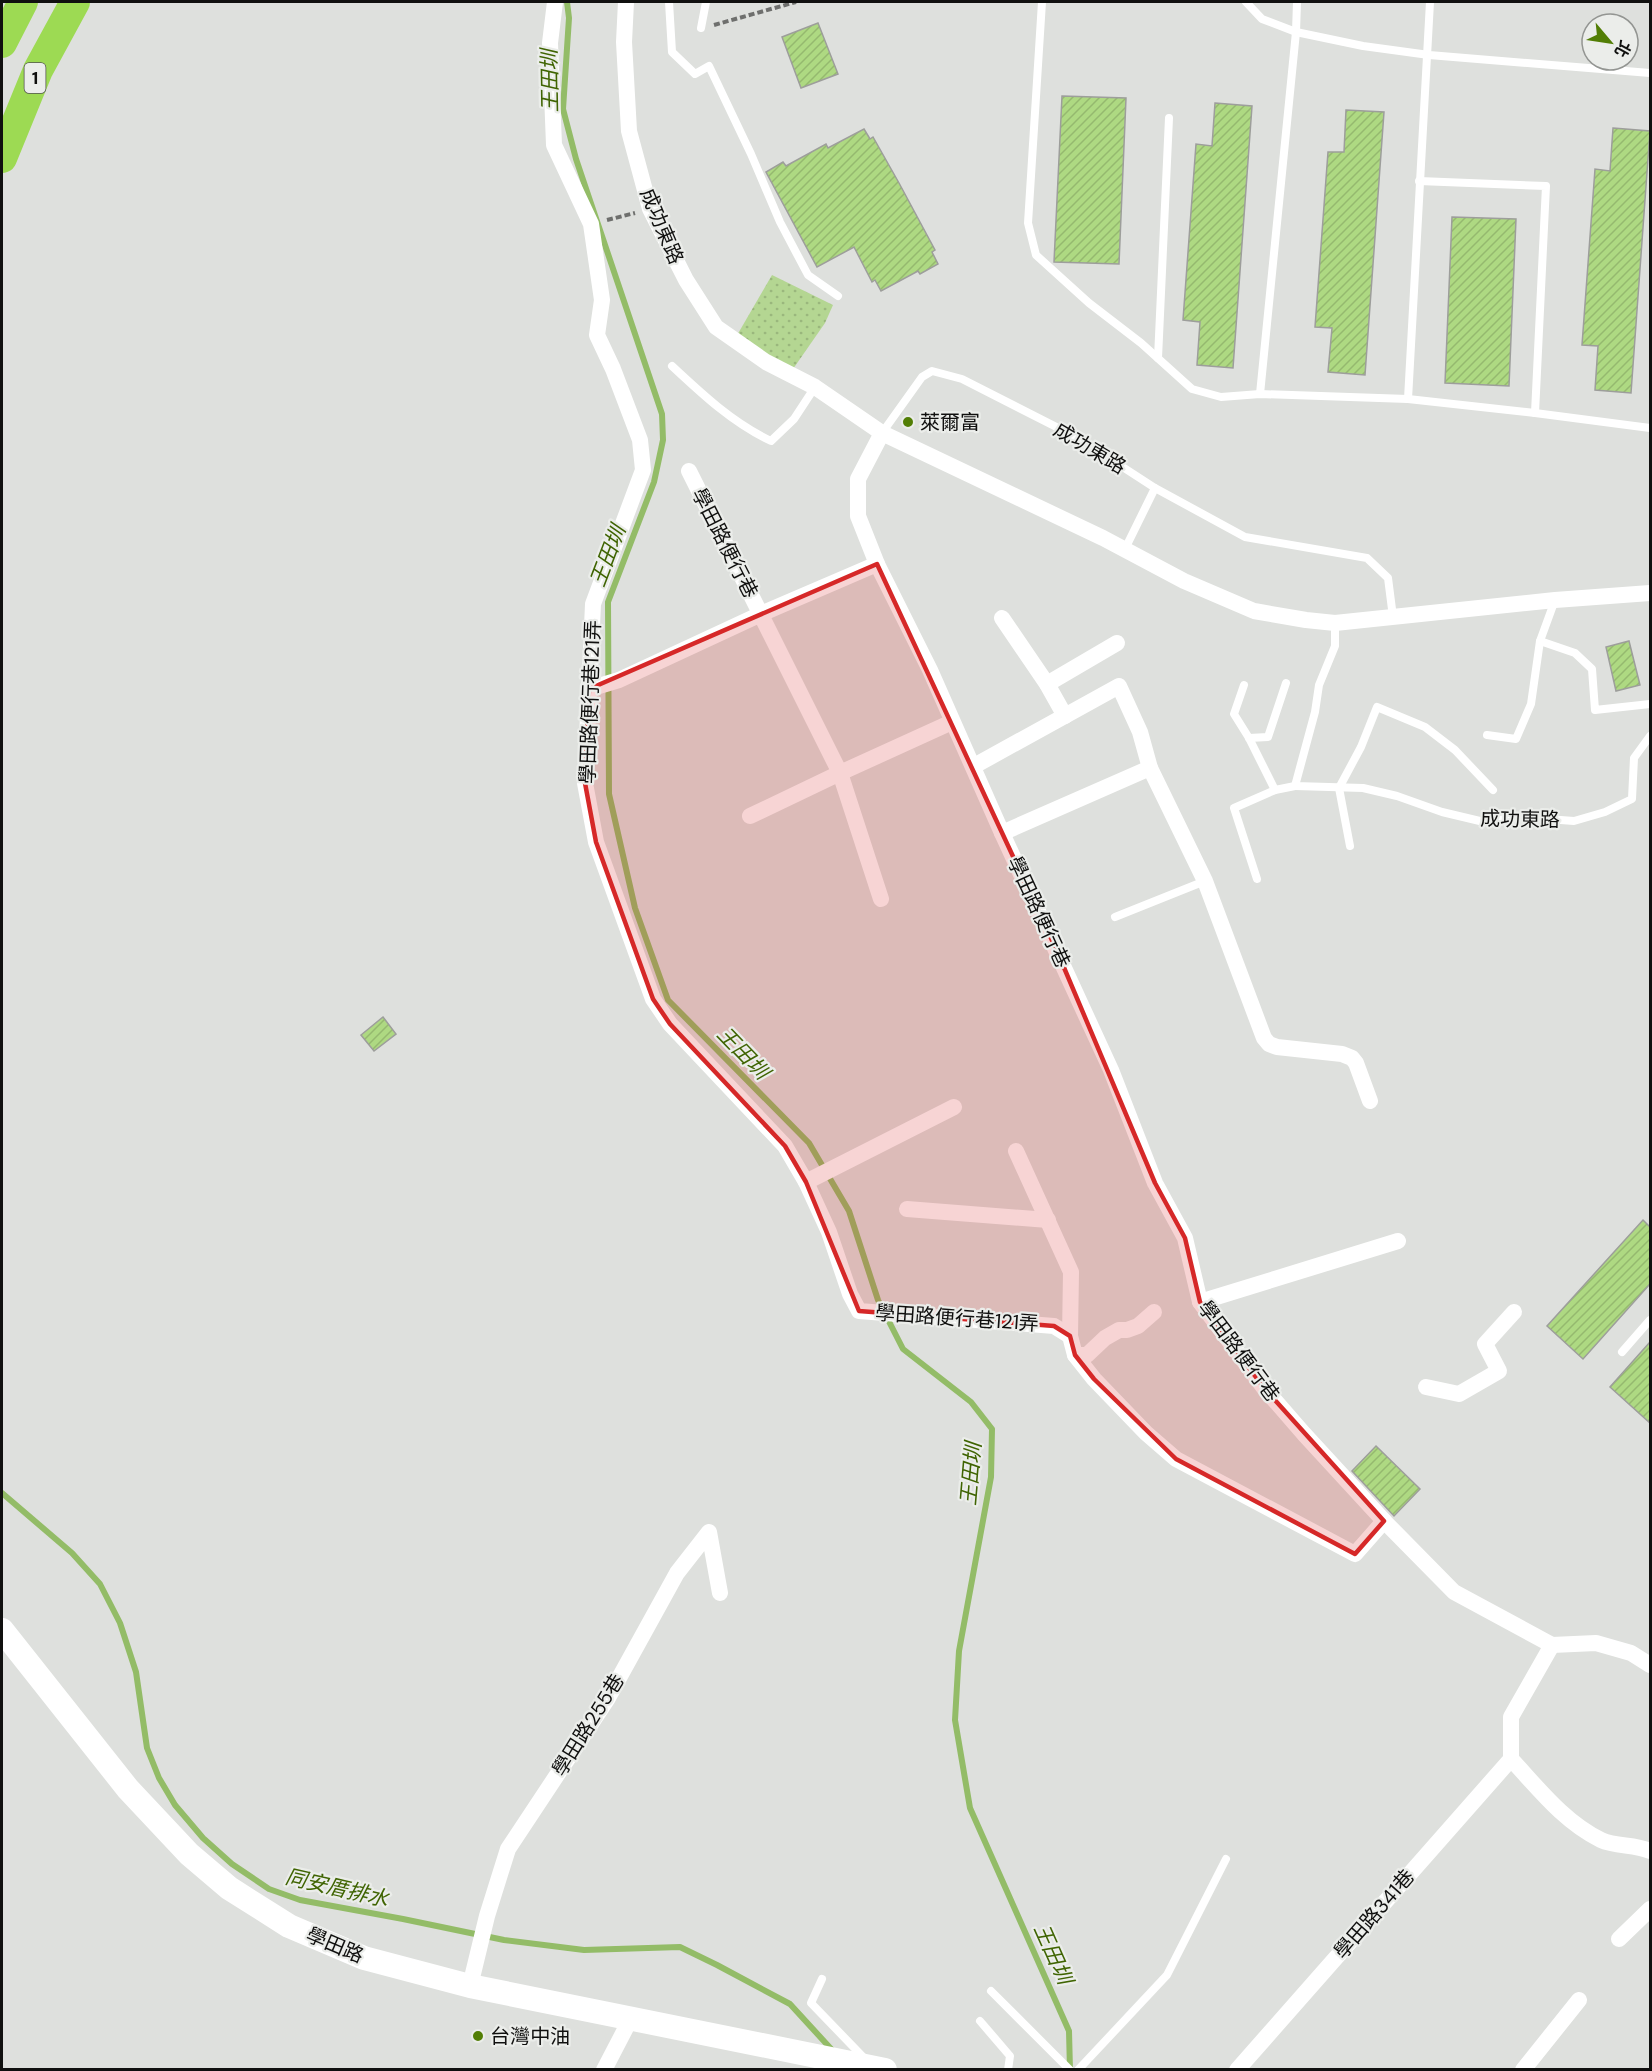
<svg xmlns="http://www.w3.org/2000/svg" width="1652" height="2071" viewBox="0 0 1652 2071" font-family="'DM Sans','Noto Sans TC',sans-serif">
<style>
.park{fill:url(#park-dots)}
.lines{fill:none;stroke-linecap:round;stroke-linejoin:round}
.stream{stroke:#93bc67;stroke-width:6}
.building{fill:url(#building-hatch);stroke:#9d9e9b;stroke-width:1.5}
.path{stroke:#6e6f6d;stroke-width:4;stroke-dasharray:6 3;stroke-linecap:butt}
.lane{stroke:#fff;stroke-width:8}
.street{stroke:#fff;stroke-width:16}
.secondary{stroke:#fff;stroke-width:24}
.highway{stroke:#9dda53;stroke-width:30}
.marked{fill:#d62828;fill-opacity:0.2;stroke:#d62828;stroke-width:4.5;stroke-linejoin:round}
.poi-dot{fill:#527e05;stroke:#ebedea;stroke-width:2}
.labels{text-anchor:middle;stroke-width:4.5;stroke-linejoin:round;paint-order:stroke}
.shield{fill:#ebedea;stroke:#525251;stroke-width:1.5}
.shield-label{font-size:18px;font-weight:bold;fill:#10100f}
.street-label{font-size:20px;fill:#10100f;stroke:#ebedea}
.poi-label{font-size:20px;fill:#10100f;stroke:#ebedea;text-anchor:start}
.water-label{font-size:21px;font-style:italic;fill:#3f6402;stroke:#ebedea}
</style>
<defs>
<pattern id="park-dots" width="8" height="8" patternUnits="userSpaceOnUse" patternTransform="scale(1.5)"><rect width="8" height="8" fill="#b4d692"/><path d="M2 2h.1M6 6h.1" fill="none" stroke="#9ab77d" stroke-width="1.8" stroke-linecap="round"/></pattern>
<pattern id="building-hatch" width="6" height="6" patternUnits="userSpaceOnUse" patternTransform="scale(1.5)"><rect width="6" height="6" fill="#aed982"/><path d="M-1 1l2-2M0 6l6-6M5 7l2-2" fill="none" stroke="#95b96f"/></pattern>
</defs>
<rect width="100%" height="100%" fill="#dee0dd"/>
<path class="park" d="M772,275L833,305L825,323L793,369L736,337Z"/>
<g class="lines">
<g class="stream">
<path d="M567,2L569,18L563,109L576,159L662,414L663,440L654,482L608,602L609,794L635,908L668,1000L809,1143L849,1211L878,1300L903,1349L971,1402L992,1429L991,1477L959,1651L955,1720L970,1808L1069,2031L1070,2070"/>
<path d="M2,1493L72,1553L100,1584L120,1623L136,1672L147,1748L159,1778L175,1805L203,1838L232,1864L269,1889L300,1900L403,1919L504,1940L584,1950L680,1947L717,1965L790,2004L833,2051"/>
</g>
</g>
<g class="building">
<path d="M818,23L838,74L801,88L782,37Z"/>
<path d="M1062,96L1126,98L1119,264L1054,262Z"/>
<path d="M1215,103L1252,106L1233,368L1197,365L1200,322L1183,320L1196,144L1212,146Z"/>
<path d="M1346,110L1384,112L1365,375L1328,372L1332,328L1315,327L1328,152H1344Z"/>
<path d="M1613,128L1650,131L1631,393L1595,390L1598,346L1582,345L1595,169L1610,171Z"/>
<path d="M864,129L870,139L873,137L899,183L935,250L932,252L938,264L920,274L918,271L881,291L875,280L872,282L854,247L817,267L766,172L783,162L786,166L826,144L828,148Z"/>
<path d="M1452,217L1516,219L1509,386L1445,383Z"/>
<path d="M1629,641L1640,685L1616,691L1606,647Z"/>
<path d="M383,1017L396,1034L374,1051L361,1035Z"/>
<path d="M1643,1220L1650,1227V1284L1583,1359L1547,1326Z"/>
<path d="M1650,1342V1423L1610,1387Z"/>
<path d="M1376,1446L1420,1489L1394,1516L1352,1471Z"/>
</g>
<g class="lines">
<g class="path">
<path d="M714,25L796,2"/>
<path d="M607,220L635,213"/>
</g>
<g class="lane">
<path d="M669,2L672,52L695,74L709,66L751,154L780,222L808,275L838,296"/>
<path d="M1042,2L1028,223L1036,255L1089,303L1141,343L1192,389L1221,397L1260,394L1408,399L1535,413L1650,428"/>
<path d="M1246,2L1262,19L1296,32L1363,46L1429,55L1650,73"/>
<path d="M701,28L706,2"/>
<path d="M1419,181L1546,186L1535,413"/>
<path d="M1158,358L1169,118"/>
<path d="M672,366C703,395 733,423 771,441L794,419L815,387"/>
<path d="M1260,394L1296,32L1297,2"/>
<path d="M1408,399L1430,2"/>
<path d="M882,433L922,377L932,371L962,379L1078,438L1155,488L1125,549"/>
<path d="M1155,488L1245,537L1367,558L1388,578L1393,617"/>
<path d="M1335,623V646L1319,685L1315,712L1295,786L1363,788L1397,796L1442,812L1484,822L1521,817L1574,821L1605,812L1632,799L1634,758L1650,736"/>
<path d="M1540,641L1575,653L1592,669L1595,710L1650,704"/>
<path d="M1244,685L1234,714L1249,738L1275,790"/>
<path d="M1487,735L1516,739L1531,704L1540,641L1555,600"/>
<path d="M1249,738L1268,737L1286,683"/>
<path d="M1350,846L1339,788L1361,747L1377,707L1425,727L1455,750L1493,790"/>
<path d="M1257,879L1234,808L1275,790L1295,786"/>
<path d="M1115,917L1205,881"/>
<path d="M1622,1352L1650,1320"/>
<path d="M822,1979L811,2003L866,2060"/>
<path d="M991,1991L1070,2070"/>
<path d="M980,2021L1010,2056L1008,2070"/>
<path d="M1078,2070L1167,1975L1226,1859"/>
</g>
<g class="street">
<path d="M555,2L550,43L554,145L591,224L602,300L597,335L613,369L640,440L643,470L593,604L585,783L596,842L653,999L670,1024L785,1146L806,1182L829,1232L850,1294L859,1311L1054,1326L1070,1336L1075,1355L1094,1379L1146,1433L1176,1459L1355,1554L1384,1521"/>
<path d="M626,2L624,42L629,131L650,209L686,280L716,327L766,362L815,387L882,433L1103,538L1184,581L1254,611L1306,620L1335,623L1555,600L1650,593"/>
<path d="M882,433L858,479V516L877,564L930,670L1002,833L1111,1070L1155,1183L1185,1238L1200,1302L1264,1388L1304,1434L1384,1521L1454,1592L1552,1645L1596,1643L1631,1653L1650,1665"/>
<path d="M689,471L840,773L952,722"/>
<path d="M1002,618L1047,684L1065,716"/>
<path d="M1047,684L1117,643"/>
<path d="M589,689L619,680L761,614L877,564"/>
<path d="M974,766L1119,686L1140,732L1150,768"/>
<path d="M750,816L840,773L881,899"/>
<path d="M1002,833L1150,768L1205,881L1264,1038L1269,1044L1277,1047L1342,1054L1352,1058L1356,1063L1370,1101"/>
<path d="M1016,1151L1071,1272L1070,1336"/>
<path d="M806,1182L954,1107"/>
<path d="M907,1209L1048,1220"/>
<path d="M1200,1302L1398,1241"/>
<path d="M1075,1355H1087L1105,1338L1119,1330H1127L1138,1326L1154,1312"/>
<path d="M1426,1387L1459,1394L1499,1371L1485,1344L1514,1312"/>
<path d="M1511,1759C1538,1788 1564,1822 1601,1840C1616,1847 1635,1844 1650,1851"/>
<path d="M1619,1939L1650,1909"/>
<path d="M470,1986L487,1916L508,1849L608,1698L677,1573L709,1532L720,1593"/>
<path d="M604,2070L631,2018"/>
<path d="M1237,2070L1511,1759V1717L1552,1645"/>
<path d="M1523,2070L1579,2000"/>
</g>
<path class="secondary" d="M2,1630L128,1789L189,1854L229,1888L289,1926L364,1958L470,1986L885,2070"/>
<g class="highway">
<path d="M2,43L23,2"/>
<path d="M2,158L38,70L75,2"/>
</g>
</g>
<path class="marked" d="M877,564L1057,951L1155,1183L1185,1238L1200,1302L1264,1388L1384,1521L1355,1554L1176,1459L1094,1379L1075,1355L1070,1336L1054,1326L859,1311L806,1182L785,1146L670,1024L653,999L596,842L585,783L589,689Z"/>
<g class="poi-dot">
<circle cx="908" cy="422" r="6"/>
<circle cx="478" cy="2036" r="6"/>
</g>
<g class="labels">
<rect class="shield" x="24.5" y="63" width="21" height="30" rx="4.5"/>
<g class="shield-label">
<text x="35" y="84">1</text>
</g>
<g class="street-label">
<text transform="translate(662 226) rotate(67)" y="7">成功東路</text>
<text transform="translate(1090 448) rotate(31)" y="7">成功東路</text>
<text transform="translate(725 543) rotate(63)" y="7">學田路便行巷</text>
<text transform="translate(590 702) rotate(-88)" y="7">學田路便行巷121弄</text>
<text transform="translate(1520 819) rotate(1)" y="7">成功東路</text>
<text transform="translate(1039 912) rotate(65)" y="7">學田路便行巷</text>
<text transform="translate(957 1318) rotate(4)" y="7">學田路便行巷121弄</text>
<text transform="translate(1239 1351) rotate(53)" y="7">學田路便行巷</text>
<text transform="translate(588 1725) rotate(-58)" y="7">學田路255巷</text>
<text transform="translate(1374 1914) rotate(-49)" y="7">學田路341巷</text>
<text transform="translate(335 1945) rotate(23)" y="7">學田路</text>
</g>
<g class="poi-label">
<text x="920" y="429">萊爾富</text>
<text x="490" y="2043">台灣中油</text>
</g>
<g class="water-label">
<text transform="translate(550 81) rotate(-91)" y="7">王田圳</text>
<text transform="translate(608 556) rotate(-69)" y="7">王田圳</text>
<text transform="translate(743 1053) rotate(46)" y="7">王田圳</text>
<text transform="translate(971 1474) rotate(-85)" y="7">王田圳</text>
<text transform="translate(337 1888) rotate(13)" y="7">同安厝排水</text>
<text transform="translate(1053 1954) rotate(66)" y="7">王田圳</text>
</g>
</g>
<rect width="1652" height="2071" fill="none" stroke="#10100f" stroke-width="6"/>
<g transform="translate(1610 42) rotate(119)"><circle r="28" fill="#ebedea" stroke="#939592" stroke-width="1.5"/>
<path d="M0-4.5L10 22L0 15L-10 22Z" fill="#527e05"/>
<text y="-9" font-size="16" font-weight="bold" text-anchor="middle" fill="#10100f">北</text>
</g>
</svg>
